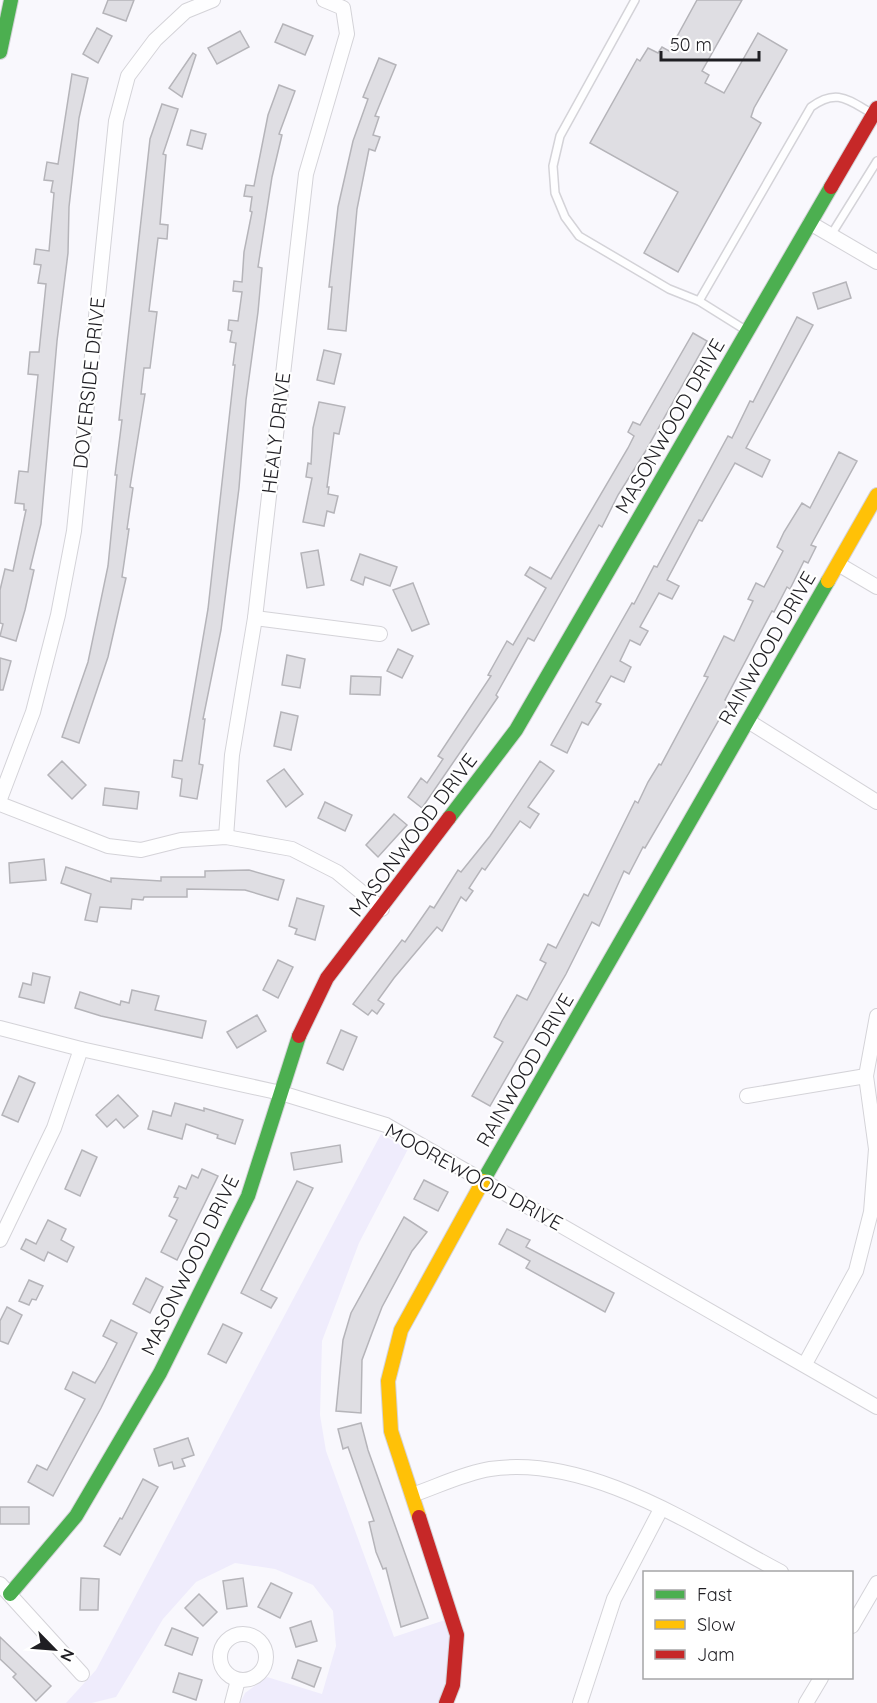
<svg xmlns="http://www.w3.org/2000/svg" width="877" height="1703" viewBox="0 0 877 1703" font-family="Quicksand,sans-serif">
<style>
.green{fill:#efecfc}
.building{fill:#dfdee3;stroke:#b5b4b9;stroke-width:1.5}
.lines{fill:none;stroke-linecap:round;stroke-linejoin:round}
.lane-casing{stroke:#d4d3d8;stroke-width:10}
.street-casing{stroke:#d4d3d8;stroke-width:16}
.fast-casing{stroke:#d4d3d8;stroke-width:16}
.slow-casing{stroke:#d4d3d8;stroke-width:16}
.jam-casing{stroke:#d4d3d8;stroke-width:16}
.lane{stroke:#fefeff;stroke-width:7}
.street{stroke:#fefeff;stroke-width:14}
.fast{stroke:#4caf50;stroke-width:14}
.slow{stroke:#ffc107;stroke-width:14}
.jam{stroke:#c62828;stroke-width:14}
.labels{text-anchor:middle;stroke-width:4.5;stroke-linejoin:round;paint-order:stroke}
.street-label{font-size:20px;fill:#1f1e23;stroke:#fff}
</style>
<rect width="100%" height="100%" fill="#f9f8fd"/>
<path class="green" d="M381,1134L408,1149L359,1243L322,1341L320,1415L326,1451L394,1637L445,1620C457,1648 448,1675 442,1703H240L245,1693L267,1677L322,1694L336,1646L333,1611L313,1585L275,1569L235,1563L196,1582L163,1619L116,1697L92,1703H66L96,1670Z"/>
<g class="building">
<path d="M108,0H134L126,21L103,13Z"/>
<path d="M697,0H742L702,71L709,75L705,83L724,93L758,33L787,50L754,108L751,117L761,123L678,272L644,253L678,192L590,143L637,59L640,61L648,48L658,53L662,47L669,51Z"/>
<path d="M283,24L313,36L305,55L275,42Z"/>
<path d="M97,28L112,36L98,63L83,54Z"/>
<path d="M240,31L249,47L217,64L208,48Z"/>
<path d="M193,53L196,55L182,97L169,88Z"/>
<path d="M379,58L396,65L375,116L379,117L373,135L380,137L375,151L369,149L357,209L346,331L328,329L332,287H329L338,207L353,141L368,99L363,97Z"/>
<path d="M72,74L88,78L79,118L69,207L68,253L57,341L41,524L30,569L34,570L25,610L16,641L0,636L3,624L0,623V590L5,569L13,571L26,510H24V504L15,503L19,471L28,472L38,375L28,374L30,352H39L46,284L38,283L41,265L34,264L36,249L49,251L54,193L51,192L53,181L44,180L47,162L58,164Z"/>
<path d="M279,85L295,91L279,134L282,135L272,177L258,267L262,268L258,312L246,400L239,488L221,630L203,719H205L199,764L203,765L197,799L180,796L182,779L172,777L174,760L182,761L208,609L235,365H233L236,343L230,342L232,331L228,330L229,320L238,321L242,292L233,291L234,281L242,282L244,252L252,212L250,211L252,197L244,196L246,185L254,186L268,115Z"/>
<path d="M162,104L178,109L163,154L166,155L160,224L168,225L167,239L158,238L149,311L157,312L150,368H144L141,394H145L130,487L133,488L127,529H129L122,577L126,578L108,657L79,743L62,737L88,662L108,566L117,475H115L122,420H119L150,139Z"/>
<path d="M191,130L206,134L202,149L187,145Z"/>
<path d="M846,282L851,298L818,309L813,293Z"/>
<path d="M797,317L813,325L746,448L770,460L762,477L735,463L702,521L699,520L667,580L679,586L672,599L659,593L640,627L648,631L640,645L630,640L620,661L631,667L624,682L611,676L596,702L601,704L588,725L582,722L567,753L551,745L632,603L634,604L654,566L657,567L728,436L732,438L750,401L753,402Z"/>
<path d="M693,333L707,341L645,452L618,495L602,527L599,525L534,641L528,638L496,695L498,697L422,808L408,797L421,778L427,783L443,759L438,756L491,676L488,675L507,641L513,645L546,588L525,575L530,567L551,579L628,448L634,436L628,432L633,422L640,425Z"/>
<path d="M324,350L341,354L334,384L317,380Z"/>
<path d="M319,402L345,407L339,434L334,433L327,487H329L328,494L338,496L334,513L327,511L324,526L303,522L312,478L306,477L308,463L311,464L313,428Z"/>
<path d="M839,452L857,461L811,545L816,547L808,563L804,561L790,589L787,587L774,612L772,611L725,700L729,702L690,771L645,848L643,847L629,874L624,871L599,926L592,922L566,974L490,1106L472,1096L503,1042L494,1037L502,1021L517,995L527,1000L546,963L540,960L548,944L556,948L584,894L588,896L635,801L638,803L648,782L659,764L661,765L708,677L704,676L724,636L734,641L753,601L748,599L756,583L764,587L783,551L777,547L784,532L802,503L810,508Z"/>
<path d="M318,550L324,585L307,588L301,553Z"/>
<path d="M360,554L397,567L390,586L365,577L363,585L351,580Z"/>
<path d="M413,583L429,624L412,631L393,590Z"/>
<path d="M398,649L413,656L402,678L387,671Z"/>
<path d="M287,655L305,659L300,688L282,685Z"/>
<path d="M0,658L11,661L3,690H0Z"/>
<path d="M351,676L381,677L380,695L350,694Z"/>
<path d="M281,712L298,716L291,750L274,746Z"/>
<path d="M62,761L86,785L72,799L48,775Z"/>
<path d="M540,761L554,771L528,807L539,814L530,828L520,821L485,870L482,868L469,888L473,891L466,901L461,897L442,931L437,927L394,978L378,1000L384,1004L377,1014L372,1010L368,1015L353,1004L402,940L405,942L430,906L434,908L458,870L461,872L490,836Z"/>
<path d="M284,769L303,794L286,807L267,781Z"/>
<path d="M105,788L139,792L137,809L103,805Z"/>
<path d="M325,802L352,815L345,831L318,818Z"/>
<path d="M394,814L407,825L378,857L366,845Z"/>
<path d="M44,859L46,880L10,883L9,863Z"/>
<path d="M66,867L111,882V878L161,881V877H205V871L249,870L284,880L278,900L245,890L187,889V897H144L143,900L132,899L131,909L100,907L97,922L85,920L91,894L61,883Z"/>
<path d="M297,898L324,906L315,940L295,934L297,929L289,926Z"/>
<path d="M278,960L293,967L278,998L263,990Z"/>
<path d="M33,973L50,977L44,1003L19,997L23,983L31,985Z"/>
<path d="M132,990L159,996L155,1010L206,1021L202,1038L101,1016L75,1008L80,992L120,1005L121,1001L129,1003Z"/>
<path d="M257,1015L266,1031L237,1048L227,1032Z"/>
<path d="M341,1030L357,1037L343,1070L327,1063Z"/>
<path d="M19,1076L35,1083L18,1122L2,1115Z"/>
<path d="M118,1095L138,1116L124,1128L116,1119L107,1127L96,1115Z"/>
<path d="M175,1103L204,1111V1108L243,1120L235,1144L217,1138L218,1135L186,1124L182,1139L148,1129L153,1111L171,1116Z"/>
<path d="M340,1145L342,1162L294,1170L291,1153Z"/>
<path d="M82,1150L97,1157L80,1196L65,1189Z"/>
<path d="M202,1169L218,1176L177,1260L161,1252L177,1220L169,1216L178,1198L174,1197L179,1186L186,1189L192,1175L198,1178Z"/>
<path d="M424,1180L448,1192L438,1211L414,1199Z"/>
<path d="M297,1181L313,1188L261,1290L277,1298L271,1308L241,1293Z"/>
<path d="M404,1217L427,1232L412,1251L382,1307L372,1333L362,1360L361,1413L336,1411L343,1340L351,1313Z"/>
<path d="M48,1220L66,1229L61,1240L74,1247L67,1262L48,1252L44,1261L21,1249L26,1239L36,1244Z"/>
<path d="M507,1229L530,1240L526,1247L614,1293L605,1312L526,1268L530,1261L499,1244Z"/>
<path d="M146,1278L163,1287L150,1313L133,1304Z"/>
<path d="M29,1280L43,1286L36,1300L32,1299L29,1305L19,1301Z"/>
<path d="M7,1307L22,1315L8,1344L0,1341V1321Z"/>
<path d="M111,1320L137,1333L101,1408L53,1496L28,1482L37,1465L47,1470L85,1399L65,1389L73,1372L95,1383L104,1368L117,1343L103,1336Z"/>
<path d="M223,1324L242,1333L226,1363L208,1354Z"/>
<path d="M361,1423L368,1450L428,1618L401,1627L386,1568L383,1569L376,1552L369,1522L374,1521L348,1447L343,1449L338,1429Z"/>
<path d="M188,1438L194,1455L182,1459L185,1466L174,1469L172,1462L159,1466L154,1449Z"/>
<path d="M143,1479L158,1487L120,1555L104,1546L120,1518L122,1519Z"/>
<rect x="0" y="1507" width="29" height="17"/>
<path d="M81,1578L99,1579L98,1610H80Z"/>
<path d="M243,1578L247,1606L227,1609L223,1581Z"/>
<path d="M271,1583L292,1593L280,1618L258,1607Z"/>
<path d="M199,1594L217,1612L203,1626L185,1608Z"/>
<path d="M311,1621L317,1641L296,1647L290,1628Z"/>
<path d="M172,1628L198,1638L192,1655L165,1645Z"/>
<path d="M0,1637L51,1686L36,1701L13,1677L16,1674L0,1659Z"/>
<path d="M298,1660L321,1668L314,1687L292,1678Z"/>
<path d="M179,1673L202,1680L196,1700L173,1692Z"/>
</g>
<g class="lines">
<defs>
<g id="lane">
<path d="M635,0L560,136L553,166L555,193L565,217L579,236L669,289L699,301L747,331"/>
<path d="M831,235L877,161"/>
<path d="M699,301L811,107C837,88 848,100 873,114"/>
</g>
<g id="street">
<path d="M810,223L877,262"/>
<path d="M838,564L877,587"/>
<path d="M255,618L380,634"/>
<path d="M748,721L877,802"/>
<path d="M0,799L33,712L58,615L74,531L116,121L128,76L155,40L186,11L213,0"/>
<path d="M0,804L108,846L141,850L181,840L226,837L292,849L337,872L382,909"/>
<path d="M226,837L232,755L255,618L306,174L347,34L343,8L324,0"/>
<path d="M0,1028L81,1049L281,1093L386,1125L877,1407"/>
<path d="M747,1096L866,1076"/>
<path d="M0,1240L54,1128L81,1049"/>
<path d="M805,1364L856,1271L871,1212L876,1149L866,1076L877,1016"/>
<path d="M412,1495C436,1487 464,1473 490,1469C589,1454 697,1528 781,1572"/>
<path d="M0,1584L82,1674"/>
<path d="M852,1626L877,1583"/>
<circle cx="243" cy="1657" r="23"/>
<path d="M232,1703L238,1680"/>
<path d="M580,1703L614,1599L661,1509"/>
<path d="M806,1703L821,1678"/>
</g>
<g id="fast">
<path d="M0,52L11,0"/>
<path d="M449,818L516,730L831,187"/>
<path d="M483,1181L828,581"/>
<path d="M10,1594L76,1516L160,1373L248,1196L299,1036"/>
</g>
<g id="slow">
<path d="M828,581L877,495"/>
<path d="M419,1517L391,1431L388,1381L401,1330L483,1181"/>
</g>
<g id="jam">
<path d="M831,187L877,108"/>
<path d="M299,1036L327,978L449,818"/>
<path d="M419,1517L457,1635L453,1685L446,1703"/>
</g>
</defs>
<use href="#lane" class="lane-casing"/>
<use href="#street" class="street-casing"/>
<use href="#fast" class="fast-casing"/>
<use href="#slow" class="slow-casing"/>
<use href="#jam" class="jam-casing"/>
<use href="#lane" class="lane"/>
<use href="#street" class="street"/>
<use href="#fast" class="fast"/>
<use href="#slow" class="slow"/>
<use href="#jam" class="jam"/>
</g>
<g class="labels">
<g class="street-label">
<text transform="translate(89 383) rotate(-84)" y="7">DOVERSIDE DRIVE</text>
<text transform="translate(670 426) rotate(-60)" y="7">MASONWOOD DRIVE</text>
<text transform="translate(276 433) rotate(-83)" y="7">HEALY DRIVE</text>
<text transform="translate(767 648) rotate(-60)" y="7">RAINWOOD DRIVE</text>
<text transform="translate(413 835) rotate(-53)" y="7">MASONWOOD DRIVE</text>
<text transform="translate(525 1070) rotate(-60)" y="7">RAINWOOD DRIVE</text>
<text transform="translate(474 1177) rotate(29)" y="7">MOOREWOOD DRIVE</text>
<text transform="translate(190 1265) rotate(-64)" y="7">MASONWOOD DRIVE</text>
</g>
</g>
<rect x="643" y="1571" width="210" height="108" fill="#ffffff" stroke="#a5a5a7" stroke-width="1.5"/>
<rect x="655" y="1590" width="30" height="9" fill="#4caf50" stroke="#a5a5a7" stroke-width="1.5"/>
<text x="697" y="1601" font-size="18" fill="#1f1e23">Fast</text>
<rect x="655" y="1620" width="30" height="9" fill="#ffc107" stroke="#a5a5a7" stroke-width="1.5"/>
<text x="697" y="1631" font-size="18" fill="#1f1e23">Slow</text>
<rect x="655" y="1650" width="30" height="9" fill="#c62828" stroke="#a5a5a7" stroke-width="1.5"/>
<text x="697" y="1661" font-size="18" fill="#1f1e23">Jam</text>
<g transform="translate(54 1649) rotate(115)" stroke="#ffffff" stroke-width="4.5" paint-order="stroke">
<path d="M0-4.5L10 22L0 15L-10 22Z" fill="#1f1e23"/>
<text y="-9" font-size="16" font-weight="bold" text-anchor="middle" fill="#1f1e23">N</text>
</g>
<path d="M661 51v9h98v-9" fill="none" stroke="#1f1e23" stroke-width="3"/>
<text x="670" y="51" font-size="18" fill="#1f1e23" stroke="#ffffff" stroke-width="4.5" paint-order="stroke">50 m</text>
</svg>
